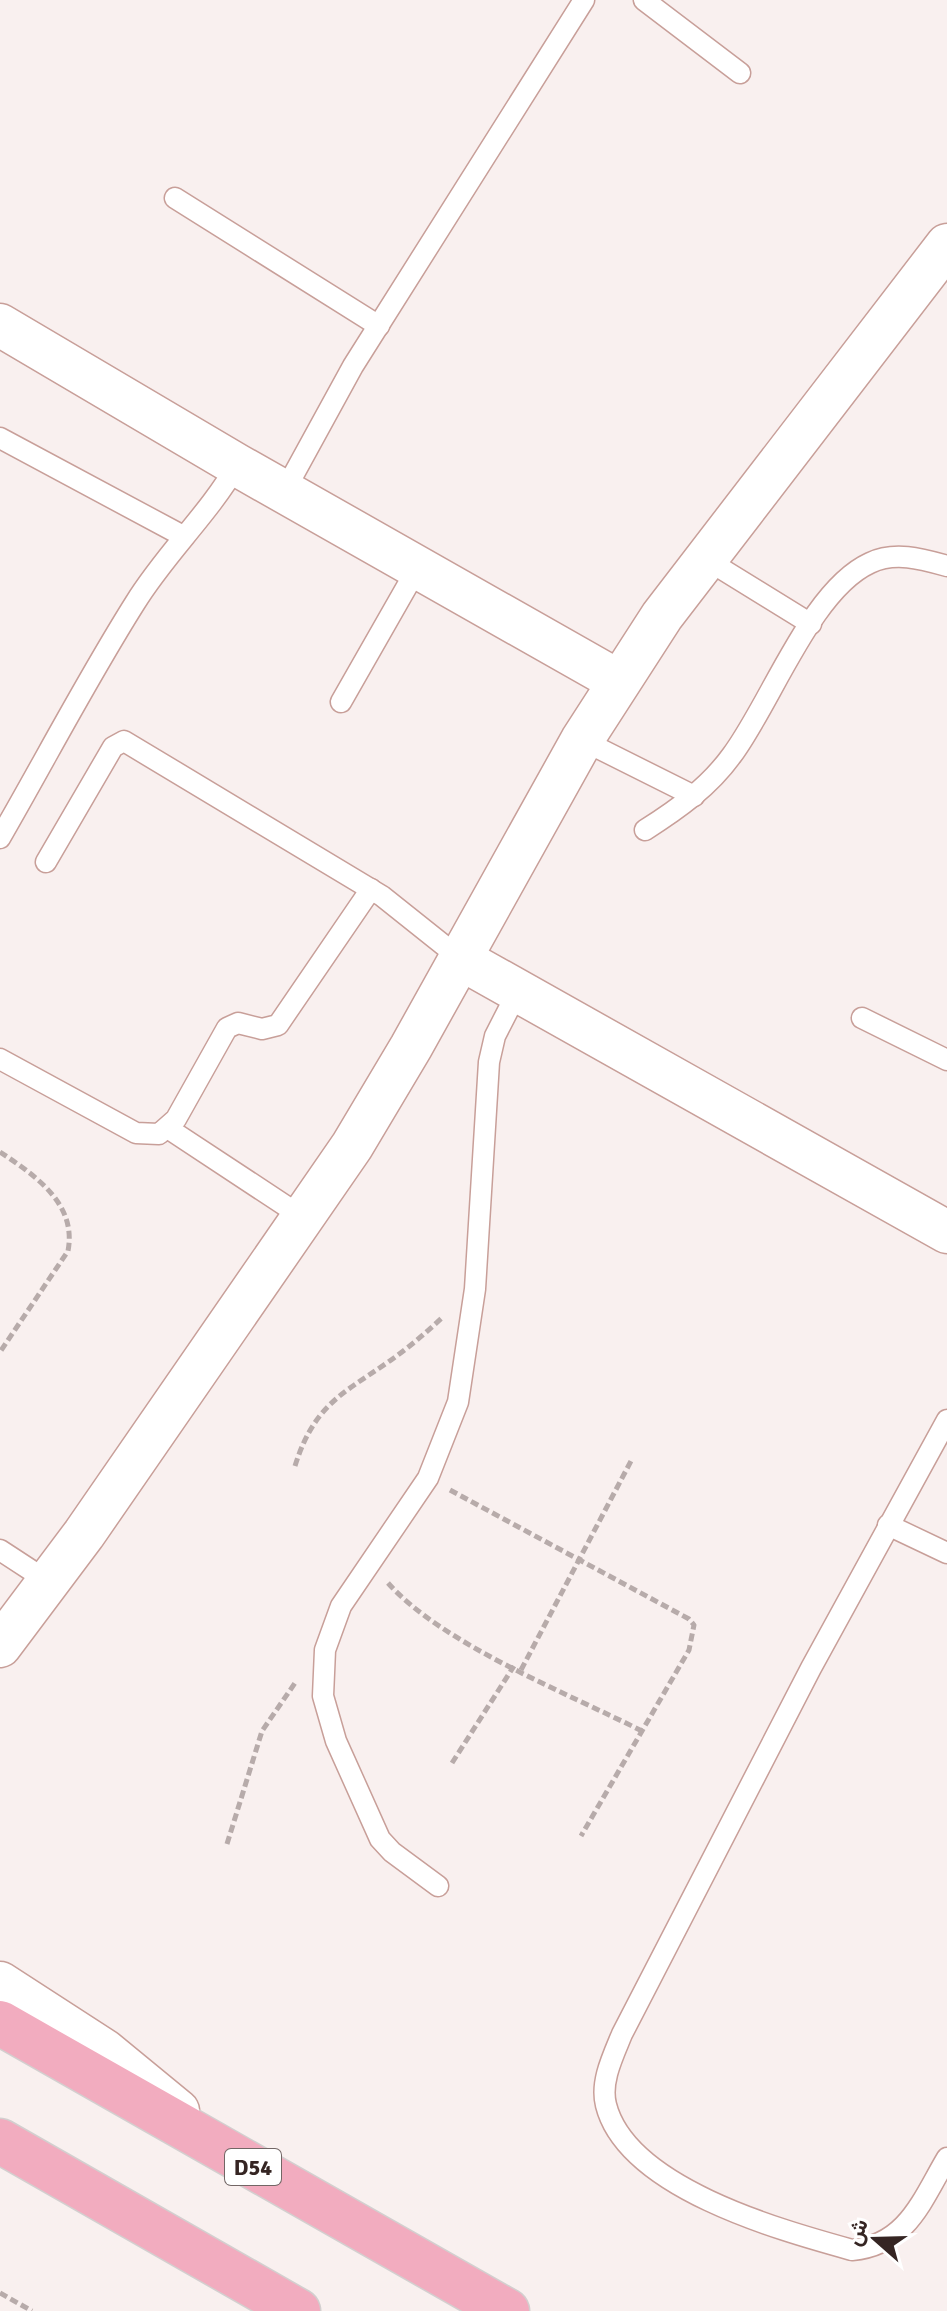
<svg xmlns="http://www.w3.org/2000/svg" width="947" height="2311" viewBox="0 0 947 2311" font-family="Signika,Vazirmatn,sans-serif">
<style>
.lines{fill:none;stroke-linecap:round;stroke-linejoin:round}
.service-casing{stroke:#c89f99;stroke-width:23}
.minor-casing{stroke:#c89f99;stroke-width:45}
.trunk-casing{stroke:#d3cfcf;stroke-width:47}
.path{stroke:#b7abaa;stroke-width:5;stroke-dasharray:8 4;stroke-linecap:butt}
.service{stroke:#fff;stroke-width:20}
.minor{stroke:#fff;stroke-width:42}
.trunk{stroke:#f2acbf;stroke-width:44}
.labels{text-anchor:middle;stroke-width:6;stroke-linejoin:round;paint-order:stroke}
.shield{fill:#fff;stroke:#726665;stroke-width:2}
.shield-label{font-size:22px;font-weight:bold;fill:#352523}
</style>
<rect width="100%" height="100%" fill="#f9f0ef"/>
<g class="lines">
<defs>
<g id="service">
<path d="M644,0L740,73"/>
<path d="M175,198L379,326"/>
<path d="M0,438L183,536"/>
<path d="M284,492L353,366L584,0"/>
<path d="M704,558L811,624"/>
<path d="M341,702L418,567"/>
<path d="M582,740L694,796"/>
<path d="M645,830C678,809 709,787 732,755C771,703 811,590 870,563C895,551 922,559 947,566"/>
<path d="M0,838C45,760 87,679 135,603C165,554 208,515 237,465"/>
<path d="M46,862L113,747L124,741L382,896L461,959"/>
<path d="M862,1018L947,1060"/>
<path d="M0,1059L136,1133L159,1134L176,1119L227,1028L238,1023L262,1029L278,1025L371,889"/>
<path d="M169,1129L304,1218"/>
<path d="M947,1420L811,1668L622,2034C613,2056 600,2082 606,2105C627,2188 780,2230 852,2250C907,2245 922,2200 947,2158"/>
<path d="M888,1525L947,1553"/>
<path d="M0,1550L49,1582"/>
<path d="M438,1886L392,1852L380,1839L336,1741L323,1696L325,1650L341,1606L428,1478L458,1402L475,1289L489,1062L495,1036L519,989"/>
</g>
<g id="minor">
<path d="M0,325L237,465L618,681"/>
<path d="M461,959L947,1232"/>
<path d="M0,1646L84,1534L352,1146L411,1047L582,740L662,616L947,245"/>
<path d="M0,1983L105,2051L178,2111"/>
</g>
<g id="trunk">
<path d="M0,2023L507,2311"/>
<path d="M0,2141L298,2311"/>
</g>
</defs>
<use href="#service" class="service-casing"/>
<use href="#minor" class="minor-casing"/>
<use href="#trunk" class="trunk-casing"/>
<g class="path">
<path d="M0,1152C36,1176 77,1204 68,1251L0,1352"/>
<path d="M295,1466C317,1395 354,1390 407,1348C420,1338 432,1327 444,1316"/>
<path d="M450,1490L689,1619L694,1625L689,1650L581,1836"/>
<path d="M388,1583C442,1644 567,1693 642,1731"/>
<path d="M521,1670L631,1461"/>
<path d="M452,1763L514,1666"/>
<path d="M227,1844L262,1731L295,1683"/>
<path d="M0,2293L32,2311"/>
</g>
<use href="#service" class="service"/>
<use href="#minor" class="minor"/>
<use href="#trunk" class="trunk"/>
</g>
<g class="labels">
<rect class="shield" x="225" y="2149" width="56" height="36" rx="6"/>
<g class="shield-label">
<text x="253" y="2175">D54</text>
</g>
</g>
<g transform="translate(875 2239) rotate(290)" stroke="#ffffff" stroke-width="6" paint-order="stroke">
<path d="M0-6L14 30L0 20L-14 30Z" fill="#352523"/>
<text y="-12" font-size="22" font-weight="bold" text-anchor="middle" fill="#352523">ش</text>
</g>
</svg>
